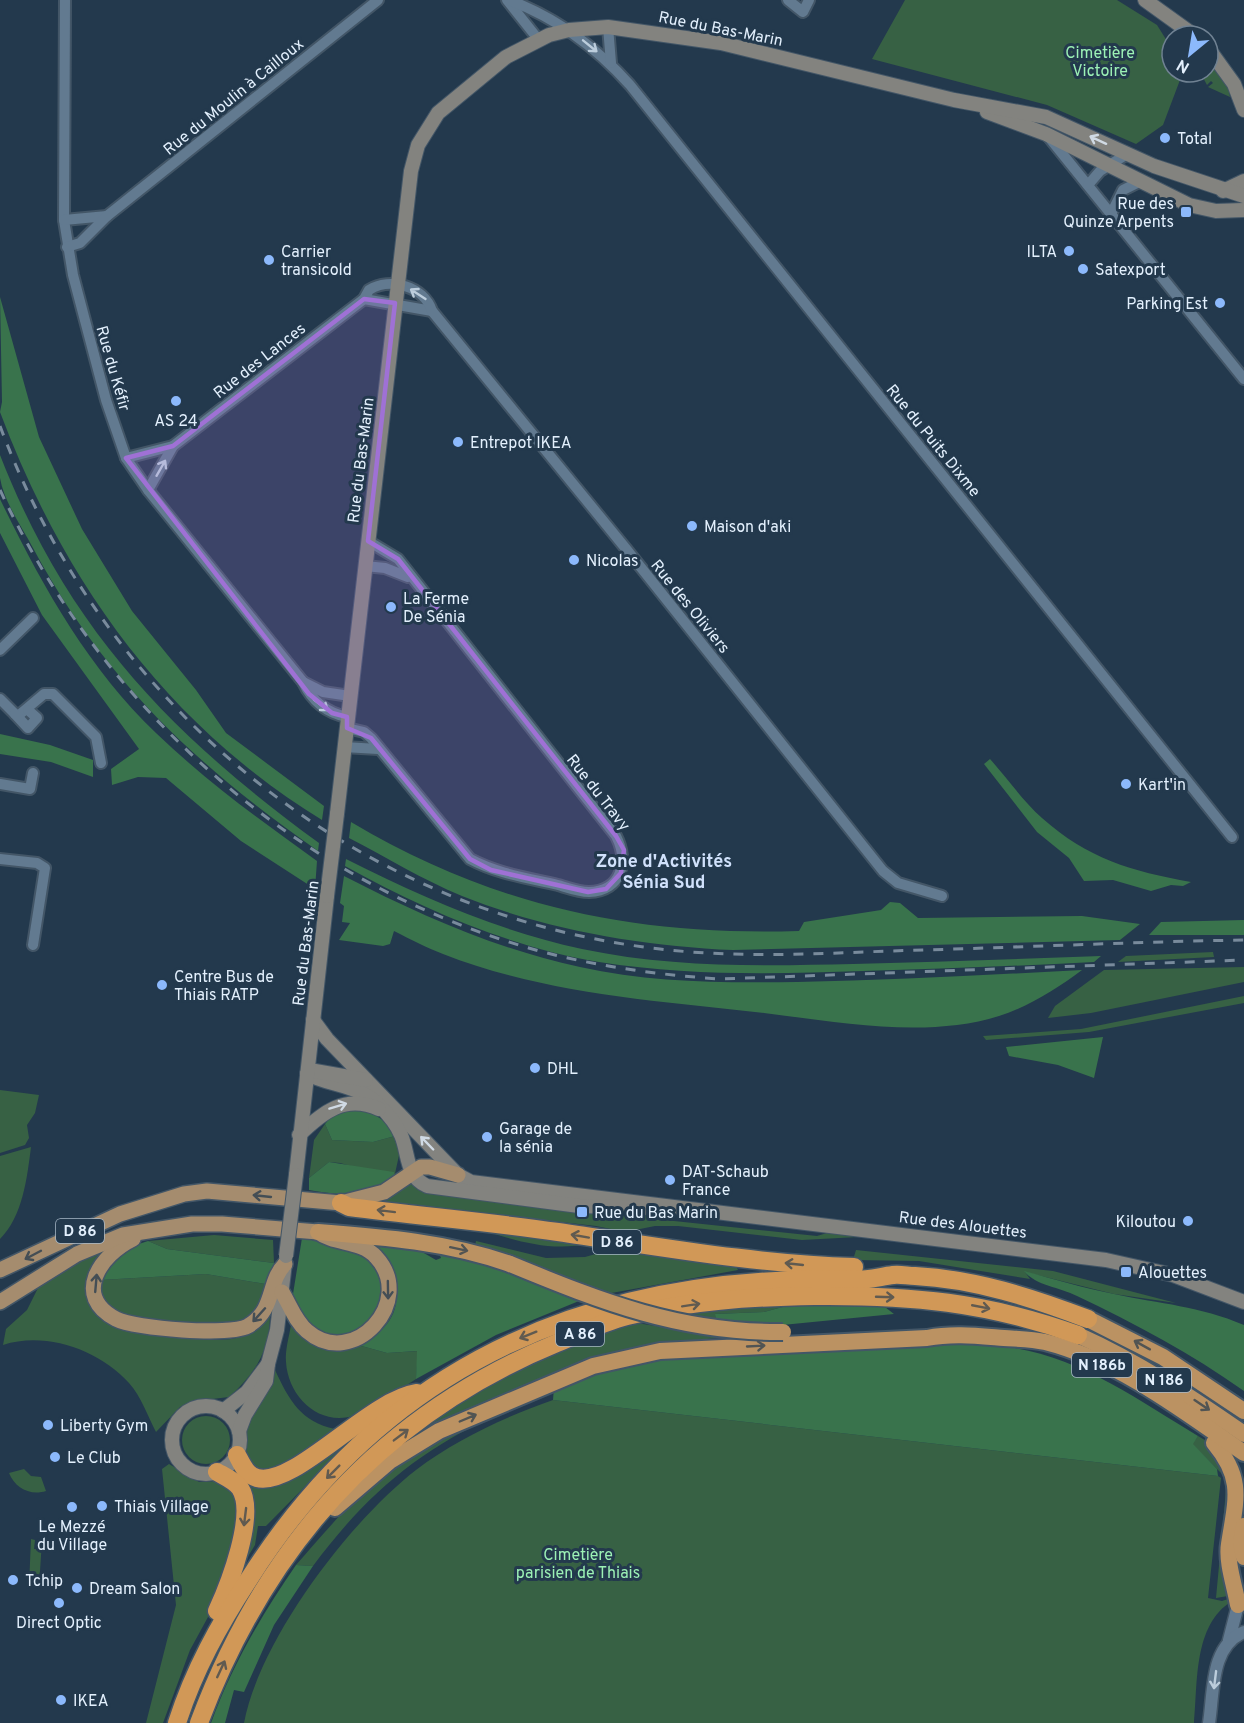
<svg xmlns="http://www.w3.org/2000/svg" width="1244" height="1723" viewBox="0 0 1244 1723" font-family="Overpass,sans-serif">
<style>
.green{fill:#376144}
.forest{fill:#39734c}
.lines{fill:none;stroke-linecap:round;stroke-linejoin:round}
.minor-casing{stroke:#435667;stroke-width:14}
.tertiary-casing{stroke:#435667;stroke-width:15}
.secondary-casing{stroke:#435667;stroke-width:16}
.primary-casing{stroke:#435667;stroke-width:18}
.trunk-casing{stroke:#435667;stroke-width:20}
.motorway-casing{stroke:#435667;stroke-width:21}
.minor{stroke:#627a90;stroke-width:10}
.tertiary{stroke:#627a90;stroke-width:12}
.secondary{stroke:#83837f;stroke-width:14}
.primary{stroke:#a58c6e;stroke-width:15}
.trunk{stroke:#bb9262;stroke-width:16}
.motorway{stroke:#d19857;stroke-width:18}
.rail{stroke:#798b9c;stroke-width:3;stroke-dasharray:10 10;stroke-linecap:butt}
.secondary-bridge-casing{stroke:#435667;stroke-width:16;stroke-linecap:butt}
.trunk-bridge-casing{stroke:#435667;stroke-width:20;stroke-linecap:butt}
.secondary-bridge{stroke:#83837f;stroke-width:14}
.trunk-bridge{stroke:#bb9262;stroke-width:16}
.oneway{stroke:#bccddc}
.oneway2{stroke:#d0dae4}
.oneway3{stroke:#444e55}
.oneway4{stroke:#605a50}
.oneway5{stroke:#515453}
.marked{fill:#9f71d5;fill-opacity:0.2;stroke:#9f71d5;stroke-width:4.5;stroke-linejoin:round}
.poi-dot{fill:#8cb9fc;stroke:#23394d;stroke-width:2}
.labels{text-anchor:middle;stroke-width:6;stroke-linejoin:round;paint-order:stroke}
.shield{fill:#23394d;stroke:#a9b9c8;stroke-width:1.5}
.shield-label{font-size:15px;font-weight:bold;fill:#e3f0fd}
.street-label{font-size:16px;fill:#e3f0fd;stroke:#23394d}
.park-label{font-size:16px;fill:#9cf1b5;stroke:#23394d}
.poi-label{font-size:16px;fill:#e3f0fd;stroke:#23394d;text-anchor:start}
.neighbourhood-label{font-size:18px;font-weight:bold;fill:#d0e1fb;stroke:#23394d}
</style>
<rect width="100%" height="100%" fill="#23394d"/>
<g class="green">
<path d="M905,0H1117L1157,25L1172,49V72H1183L1163,125L1136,144L1047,105L872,59Z"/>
<path d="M1208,57L1228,86L1230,97L1208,87L1213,83L1211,81L1207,85L1200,72H1208Z"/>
<path d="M1213,952L1214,957L1118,962L1126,956Z"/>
<path d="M1244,967V982L1091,1013L1048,1018L1055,1006L1104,970Z"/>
<path d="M1244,996V1003L1089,1032L986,1040L983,1036L1081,1029Z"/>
<path d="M0,1090L39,1095L35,1113L27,1125L29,1138L25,1145L0,1153Z"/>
<path d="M325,1124L332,1140L373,1142L395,1136L400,1151L394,1178L340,1163L329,1162L309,1178L314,1140Z"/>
<path d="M31,1147C27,1178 23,1216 0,1239V1156Z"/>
<path d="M410,1182L417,1189L428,1193C503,1203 578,1216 654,1215L655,1219L817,1236L827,1233L858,1237L802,1240L678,1226H655L625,1232L596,1226L384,1202L385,1198Z"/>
<path d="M475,1228L591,1243C550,1253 514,1240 475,1228Z"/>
<path d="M214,1235L273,1240L274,1263L167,1249L148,1241Z"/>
<path d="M476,1241L546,1258L585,1257L617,1248L733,1261L738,1270L606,1294L475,1246Z"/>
<path d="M108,1249L95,1308C128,1318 204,1347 236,1338C251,1334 260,1324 270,1314C270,1350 256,1373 229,1397L196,1401L180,1407L156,1432C148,1417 141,1396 129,1383C99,1350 46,1331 3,1345L6,1329L27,1310L39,1286L64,1266Z"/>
<path d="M856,1250L1053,1271L1176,1303L1114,1294L1025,1272L1030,1279L919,1261L853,1260Z"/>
<path d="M206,1274L271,1285C266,1293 262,1306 255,1313C231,1338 155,1320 123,1316C107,1308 101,1298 100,1280Z"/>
<path d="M790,1305L764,1312L715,1314L716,1322L683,1316L728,1307Z"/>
<path d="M637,1323L724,1337L666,1344L536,1383L497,1398L430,1432L403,1441C475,1387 551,1348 637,1323Z"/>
<path d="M291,1325L303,1336L358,1345L387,1353L418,1351L416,1379C398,1390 377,1408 356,1415C320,1428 288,1397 286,1362C285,1350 289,1337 291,1325Z"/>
<path d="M275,1370C289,1400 301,1422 335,1429C312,1446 268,1491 242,1459L245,1439L243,1431Z"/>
<path d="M553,1400L1218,1476L1221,1478L1208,1598L1222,1601L1231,1598L1232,1601C1193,1625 1198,1683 1194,1723H244C260,1639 349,1522 416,1470C455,1440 507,1416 553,1400Z"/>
<path d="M496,1415C416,1452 365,1496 313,1566L296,1565C330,1526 378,1469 424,1446C447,1434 472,1425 496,1415Z"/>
<circle cx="206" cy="1440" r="24"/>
<path d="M355,1436L266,1526H258L255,1545L238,1573L242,1479C251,1483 259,1489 269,1487C289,1485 336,1448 355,1436Z"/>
<path d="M1198,1436L1208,1442L1228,1461V1596L1216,1598L1227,1479L1192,1444Z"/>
<path d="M169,1464L199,1482L221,1481L230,1487L240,1504V1520L220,1595L190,1650L163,1723H146L176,1605L162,1469Z"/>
<path d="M24,1469L31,1476L41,1477L46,1491C30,1496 15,1488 9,1473Z"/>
<path d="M31,1539L35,1540L34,1549H38V1540H42L39,1587L36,1586V1577H33L32,1586H29Z"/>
</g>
<g class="forest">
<path d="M0,297L39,437L82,529L132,611L196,690L226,733L324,806L322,820C166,724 64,582 0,412L2,402Z"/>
<path d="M0,455C68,629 171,735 319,843L318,851C198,767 103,679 33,548C22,527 4,502 0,478C0,471 0,463 0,455Z"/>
<path d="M0,499C41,584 88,668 156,733C206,781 261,821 317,861L315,889L241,841L166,778L138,777L112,785L111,769L139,749L42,615L0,533Z"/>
<path d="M0,734L50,745L93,760V777L51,762L0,754Z"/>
<path d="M990,759C1007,778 1023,801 1042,818C1088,859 1131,871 1191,882L1183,886L1171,885L1151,891L1113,880L1084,881L1069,858L1037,832L984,764Z"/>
<path d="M351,822C494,907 634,936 799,931L804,922L881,910L890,902L900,903L918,918L1082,916L1140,924L1120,940L733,950C642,946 547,930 462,896C423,880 386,857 349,838Z"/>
<path d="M346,859C422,897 498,931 582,949C672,968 762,966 853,964C936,962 1019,959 1101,956L1094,962C1017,966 940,969 863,971C774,974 687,976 599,962C510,947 424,910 345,866Z"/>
<path d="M344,876C420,915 496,949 580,967C651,983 725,983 797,982C892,980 987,975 1082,970C1058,988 1028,1007 999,1016C926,1039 838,1022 764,1013C657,1001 545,994 443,954C427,948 410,939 394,931L390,944L383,946L339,940L350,923L342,922L344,906L340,903Z"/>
<path d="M1244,920V935H1149L1161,922Z"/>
<path d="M1103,1037L1094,1078L1058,1065L1009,1056L1006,1047Z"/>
<path d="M355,1108C374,1113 385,1118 395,1136L373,1142L332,1140L325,1124L333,1114Z"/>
<path d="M329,1162L394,1172V1178C371,1199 337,1195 309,1190V1178Z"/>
<path d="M302,1238C330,1244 379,1248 384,1285C385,1292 382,1302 381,1309L352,1337L322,1335L298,1315L293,1294Z"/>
<path d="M148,1241L167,1249L274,1263L271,1285L206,1274L100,1280C111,1257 124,1248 148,1241Z"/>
<path d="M374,1242L417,1249L436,1260L441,1258L439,1253L490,1264L579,1301L496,1335L416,1379L417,1351L387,1353L358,1345C381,1336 402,1314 395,1287C391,1274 379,1259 372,1246Z"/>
<path d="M1024,1271C1054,1279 1083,1288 1114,1294C1161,1304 1199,1306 1244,1325V1391C1192,1354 1134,1323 1077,1296C1060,1287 1036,1286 1024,1271Z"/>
<path d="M881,1304L894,1314L762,1327L716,1322L715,1314L764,1312L790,1305Z"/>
<path d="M952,1344C970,1345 989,1345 1007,1347C1076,1355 1140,1401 1198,1436L1193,1444L1217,1469L1218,1476L553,1400L554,1387L594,1370L668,1357Z"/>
<path d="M296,1565L313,1566L274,1625L244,1692L234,1690L225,1723H211C232,1665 261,1616 296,1565Z"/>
</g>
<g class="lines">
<defs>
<g id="minor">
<path d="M65,0L64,220L73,275L106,400L126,458L148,490L303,682C312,701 327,713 347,717"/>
<path d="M507,0L538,39"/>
<path d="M509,0C557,18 596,47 630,85L1232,837"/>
<path d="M788,0L803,12L809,0"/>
<path d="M608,27L611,63"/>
<path d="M1048,136L1244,379"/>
<path d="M1088,185L1100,171L1127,154"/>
<path d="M1111,214L1123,190L1141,181"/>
<path d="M64,220L107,216"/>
<path d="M67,247L80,243L107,216L378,0"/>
<path d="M364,299L432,311"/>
<path d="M126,458L173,446"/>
<path d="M148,490L173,446L364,299L369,290C390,277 424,286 432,311L627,550L883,871L898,883L942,896"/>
<path d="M365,566L385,568L408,577"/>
<path d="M0,650L33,618"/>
<path d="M303,682L323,692L350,696"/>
<path d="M0,699L15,714L19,715L44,694H53L96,737L101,763"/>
<path d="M15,714L28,728L37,718L28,710"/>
<path d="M347,728L364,732L371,738L470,859C498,874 528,878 558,885C568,888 579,892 589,892C622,891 629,861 616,836L398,559L368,541"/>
<path d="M344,747L378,749"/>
<path d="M0,784L30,789L33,773"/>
<path d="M0,859L37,863L45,868L33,945"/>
</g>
<g id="tertiary">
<path d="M1229,1640L1238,1605"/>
<path d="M1209,1723C1214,1692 1210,1646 1244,1632"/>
</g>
<g id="secondary">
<path d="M1145,0L1195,36"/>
<path d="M1208,48L1234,84L1244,110"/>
<path d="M987,112L1046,134L1189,205L1216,211L1244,210"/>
<path d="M1223,191L1244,181"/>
<path d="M337,814L411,171L418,145L438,113L506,57L549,35L569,30L608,27L721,43L954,100L1046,117L1154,166L1244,196"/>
<path d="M313,1020L327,1039L458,1175L471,1182L1106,1260L1173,1275L1244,1302"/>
<path d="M307,1074C331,1086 359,1085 379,1105C387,1113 396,1123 401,1135C409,1153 405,1176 427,1186L579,1206L645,1208"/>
<path d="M307,1074L315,1071L366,1080"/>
<path d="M299,1135C323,1112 345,1094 379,1109"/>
<path d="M296,1175L327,896"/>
<circle cx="206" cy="1440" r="34"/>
<path d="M223,1411L247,1392L268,1364"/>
<path d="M239,1431L245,1415L266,1381L268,1364L277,1330L285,1263"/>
</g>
<g id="primary">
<path d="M133,1239C100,1255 72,1296 116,1319C135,1329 230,1336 248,1326C276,1309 267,1282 285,1264"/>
<path d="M0,1270L120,1214L184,1194L207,1191L341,1203L384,1192L421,1167H430L458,1175"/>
<path d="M0,1302L77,1254L123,1235L192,1224H222L318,1232C335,1245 361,1240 376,1257C417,1301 353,1371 307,1331C295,1321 290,1305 282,1292"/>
</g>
<g id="trunk">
<path d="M318,1232C383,1237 448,1242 510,1264"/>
<path d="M1088,1319L1163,1357L1244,1411"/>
<path d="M1078,1335C1138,1362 1191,1397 1244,1434"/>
<path d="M1214,1443C1244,1479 1236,1499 1229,1544C1226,1562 1235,1587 1238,1605"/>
<path d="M335,1508L390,1461L439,1431L593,1366L660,1351L927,1338C953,1333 978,1336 1004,1338C1018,1339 1032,1339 1045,1342C1117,1360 1184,1411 1244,1453"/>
<path d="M1244,1526L1241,1542L1244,1557"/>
</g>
<g id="motorway">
<path d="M341,1203L349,1207C419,1216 489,1222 558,1232C656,1246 754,1264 854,1267"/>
<path d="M237,1455C242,1464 246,1475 257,1478C294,1488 369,1400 417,1393"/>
<path d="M217,1611C229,1585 257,1514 240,1488C235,1481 224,1476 217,1472"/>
<path d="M177,1723C194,1670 219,1625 249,1579C389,1358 600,1273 855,1280C869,1280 879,1277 893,1275C900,1274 908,1276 915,1276C975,1279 1033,1298 1088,1319"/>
<path d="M199,1723C265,1547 381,1415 557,1343C579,1334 603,1322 627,1316C688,1301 751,1297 814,1296C910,1295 987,1302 1078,1335"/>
</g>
</defs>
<use href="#minor" class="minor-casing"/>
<use href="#tertiary" class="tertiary-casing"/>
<use href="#secondary" class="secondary-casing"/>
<use href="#primary" class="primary-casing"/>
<use href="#trunk" class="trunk-casing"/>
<use href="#motorway" class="motorway-casing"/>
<use href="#minor" class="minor"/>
<use href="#tertiary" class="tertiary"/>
<use href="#secondary" class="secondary"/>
<use href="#primary" class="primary"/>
<use href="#trunk" class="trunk"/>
<use href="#motorway" class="motorway"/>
<g class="rail">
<path d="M0,426C106,710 357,915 660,949C736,958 813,954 889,951C1007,948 1126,942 1244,940"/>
<path d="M0,490C105,714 302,887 543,952C601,967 660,975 720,979L1244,960"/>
</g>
<defs>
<g id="secondary-bridge">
<path d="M327,896L337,814"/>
<path d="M286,1256L296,1175"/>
</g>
<path id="trunk-bridge" d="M510,1264C602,1302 681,1333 783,1332"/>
</defs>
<use href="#secondary-bridge" class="secondary-bridge-casing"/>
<use href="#trunk-bridge" class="trunk-bridge-casing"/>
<use href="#secondary-bridge" class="secondary-bridge"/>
<use href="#trunk-bridge" class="trunk-bridge"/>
</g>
<defs><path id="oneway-shaft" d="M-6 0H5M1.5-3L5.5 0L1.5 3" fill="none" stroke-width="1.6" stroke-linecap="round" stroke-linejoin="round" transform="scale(1.5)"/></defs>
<g class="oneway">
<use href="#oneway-shaft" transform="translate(590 46) rotate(39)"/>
<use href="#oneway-shaft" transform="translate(418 294) rotate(-147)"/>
<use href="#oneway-shaft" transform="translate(161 468) rotate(-60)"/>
<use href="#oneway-shaft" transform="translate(321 705) rotate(38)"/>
<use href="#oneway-shaft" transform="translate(1215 1680) rotate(97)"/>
</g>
<g class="oneway2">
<use href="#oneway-shaft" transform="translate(1098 140) rotate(-155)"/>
<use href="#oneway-shaft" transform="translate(338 1106) rotate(-17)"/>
<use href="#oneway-shaft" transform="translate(427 1143) rotate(-134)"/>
</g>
<g class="oneway3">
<use href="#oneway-shaft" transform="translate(262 1196) rotate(-174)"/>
<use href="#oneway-shaft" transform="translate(33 1255) rotate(152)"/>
<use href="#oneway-shaft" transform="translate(96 1283) rotate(-85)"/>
<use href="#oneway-shaft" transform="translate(388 1290) rotate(89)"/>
<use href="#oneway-shaft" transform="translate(259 1315) rotate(132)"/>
</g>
<g class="oneway4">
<use href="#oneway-shaft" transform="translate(386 1211) rotate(-173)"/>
<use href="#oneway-shaft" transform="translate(580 1236) rotate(-170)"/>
<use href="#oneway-shaft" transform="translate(794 1264) rotate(-174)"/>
<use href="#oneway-shaft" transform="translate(885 1297) rotate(2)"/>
<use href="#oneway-shaft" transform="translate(691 1305) rotate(-9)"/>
<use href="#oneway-shaft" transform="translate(981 1307) rotate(11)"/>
<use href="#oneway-shaft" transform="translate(528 1335) rotate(158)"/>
<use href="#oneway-shaft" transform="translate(401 1435) rotate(-37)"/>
<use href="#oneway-shaft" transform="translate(333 1472) rotate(135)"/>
<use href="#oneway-shaft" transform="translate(245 1517) rotate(97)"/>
<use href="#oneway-shaft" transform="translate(221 1669) rotate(-65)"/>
</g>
<g class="oneway5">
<use href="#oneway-shaft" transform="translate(459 1249) rotate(12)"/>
<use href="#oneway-shaft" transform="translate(1142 1345) rotate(-151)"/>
<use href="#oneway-shaft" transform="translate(756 1346) rotate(-3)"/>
<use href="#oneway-shaft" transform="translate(1202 1405) rotate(34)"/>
<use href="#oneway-shaft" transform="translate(468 1418) rotate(-23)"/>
</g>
<path class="marked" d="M364,299L395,303L368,541L398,559L616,836L624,850L621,873L606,889L588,892L491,870L470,859L371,738L347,728V717L332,713L309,694L126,458L173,446Z"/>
<g class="poi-dot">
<circle cx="1165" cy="138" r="6"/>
<rect x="1180" y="206" width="12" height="12" rx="3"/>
<circle cx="1069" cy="251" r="6"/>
<circle cx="269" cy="260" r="6"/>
<circle cx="1083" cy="269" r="6"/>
<circle cx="1220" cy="303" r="6"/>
<circle cx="176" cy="401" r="6"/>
<circle cx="458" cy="442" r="6"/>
<circle cx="692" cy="526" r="6"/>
<circle cx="574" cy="560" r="6"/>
<circle cx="391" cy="607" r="6"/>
<circle cx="1126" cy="784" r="6"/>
<circle cx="162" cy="985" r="6"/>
<circle cx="535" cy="1068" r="6"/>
<circle cx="487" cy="1137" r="6"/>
<circle cx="670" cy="1180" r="6"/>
<rect x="576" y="1206" width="12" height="12" rx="3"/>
<circle cx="1188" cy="1221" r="6"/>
<rect x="1120" y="1266" width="12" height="12" rx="3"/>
<circle cx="48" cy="1425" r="6"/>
<circle cx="55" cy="1457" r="6"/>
<circle cx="102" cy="1506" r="6"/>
<circle cx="72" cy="1507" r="6"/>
<circle cx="13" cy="1580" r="6"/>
<circle cx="77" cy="1588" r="6"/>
<circle cx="59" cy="1603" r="6"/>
<circle cx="61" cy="1700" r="6"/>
</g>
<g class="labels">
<g class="shield">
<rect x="56" y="1219" width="48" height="24" rx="4.5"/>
<rect x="593" y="1230" width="48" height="24" rx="4.5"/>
<rect x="556" y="1322" width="48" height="24" rx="4.5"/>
<rect x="1072" y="1353" width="60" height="24" rx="4.5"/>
<rect x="1137" y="1368" width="54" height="24" rx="4.5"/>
</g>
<g class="shield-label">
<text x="80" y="1236">D 86</text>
<text x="617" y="1247">D 86</text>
<text x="580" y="1339">A 86</text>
<text x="1102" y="1370">N 186b</text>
<text x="1164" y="1385">N 186</text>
</g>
<g class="street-label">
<text transform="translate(721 28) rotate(11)" y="6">Rue du Bas-Marin</text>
<text transform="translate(233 96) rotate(-39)" y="6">Rue du Moulin à Cailloux</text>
<text transform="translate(259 360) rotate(-38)" y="6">Rue des Lances</text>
<text transform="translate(114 368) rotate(74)" y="6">Rue du Kéfir</text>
<text transform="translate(934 440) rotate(51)" y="6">Rue du Puits Dixme</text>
<text transform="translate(360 460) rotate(-83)" y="6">Rue du Bas-Marin</text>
<text transform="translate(691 606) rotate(51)" y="6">Rue des Oliviers</text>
<text transform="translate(599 792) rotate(52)" y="6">Rue du Travy</text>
<text transform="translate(305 943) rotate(-83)" y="6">Rue du Bas-Marin</text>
<text transform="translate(963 1224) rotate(7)" y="6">Rue des Alouettes</text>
</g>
<g class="park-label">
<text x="1100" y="58">Cimetière<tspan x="1100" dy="18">Victoire</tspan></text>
<text x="578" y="1560">Cimetière<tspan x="578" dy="18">parisien de Thiais</tspan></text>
</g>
<g class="poi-label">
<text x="1177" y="144">Total</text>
<text x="1174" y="209" text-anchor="end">Rue des<tspan x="1174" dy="18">Quinze Arpents</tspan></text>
<text x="281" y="257">Carrier<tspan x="281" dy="18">transicold</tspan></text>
<text x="1057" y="257" text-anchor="end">ILTA</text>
<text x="1095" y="275">Satexport</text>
<text x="1208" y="309" text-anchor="end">Parking Est</text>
<text x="176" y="426" text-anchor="middle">AS 24</text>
<text x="470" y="448">Entrepot IKEA</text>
<text x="704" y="532">Maison d'aki</text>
<text x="586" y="566">Nicolas</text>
<text x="403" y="604">La Ferme<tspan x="403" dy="18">De Sénia</tspan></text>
<text x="1138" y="790">Kart'in</text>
<text x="174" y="982">Centre Bus de<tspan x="174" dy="18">Thiais RATP</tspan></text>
<text x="547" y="1074">DHL</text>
<text x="499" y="1134">Garage de<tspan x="499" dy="18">la sénia</tspan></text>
<text x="682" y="1177">DAT-Schaub<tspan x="682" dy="18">France</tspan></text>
<text x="594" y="1218">Rue du Bas Marin</text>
<text x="1176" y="1227" text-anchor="end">Kiloutou</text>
<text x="1138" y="1278">Alouettes</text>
<text x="60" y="1431">Liberty Gym</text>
<text x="67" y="1463">Le Club</text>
<text x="114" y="1512">Thiais Village</text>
<text x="72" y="1532" text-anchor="middle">Le Mezzé<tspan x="72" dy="18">du Village</tspan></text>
<text x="25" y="1586">Tchip</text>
<text x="89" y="1594">Dream Salon</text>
<text x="59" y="1628" text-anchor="middle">Direct Optic</text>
<text x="73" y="1706">IKEA</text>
</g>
<g class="neighbourhood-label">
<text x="664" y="867">Zone d'Activités<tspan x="664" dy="21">Sénia Sud</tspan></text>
</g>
</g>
<g transform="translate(1190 54) rotate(210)"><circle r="28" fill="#23394d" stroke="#708293" stroke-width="1.5"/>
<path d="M0-4.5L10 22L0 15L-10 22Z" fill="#8cb9fc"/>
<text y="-9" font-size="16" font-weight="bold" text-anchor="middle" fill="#e3f0fd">N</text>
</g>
</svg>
